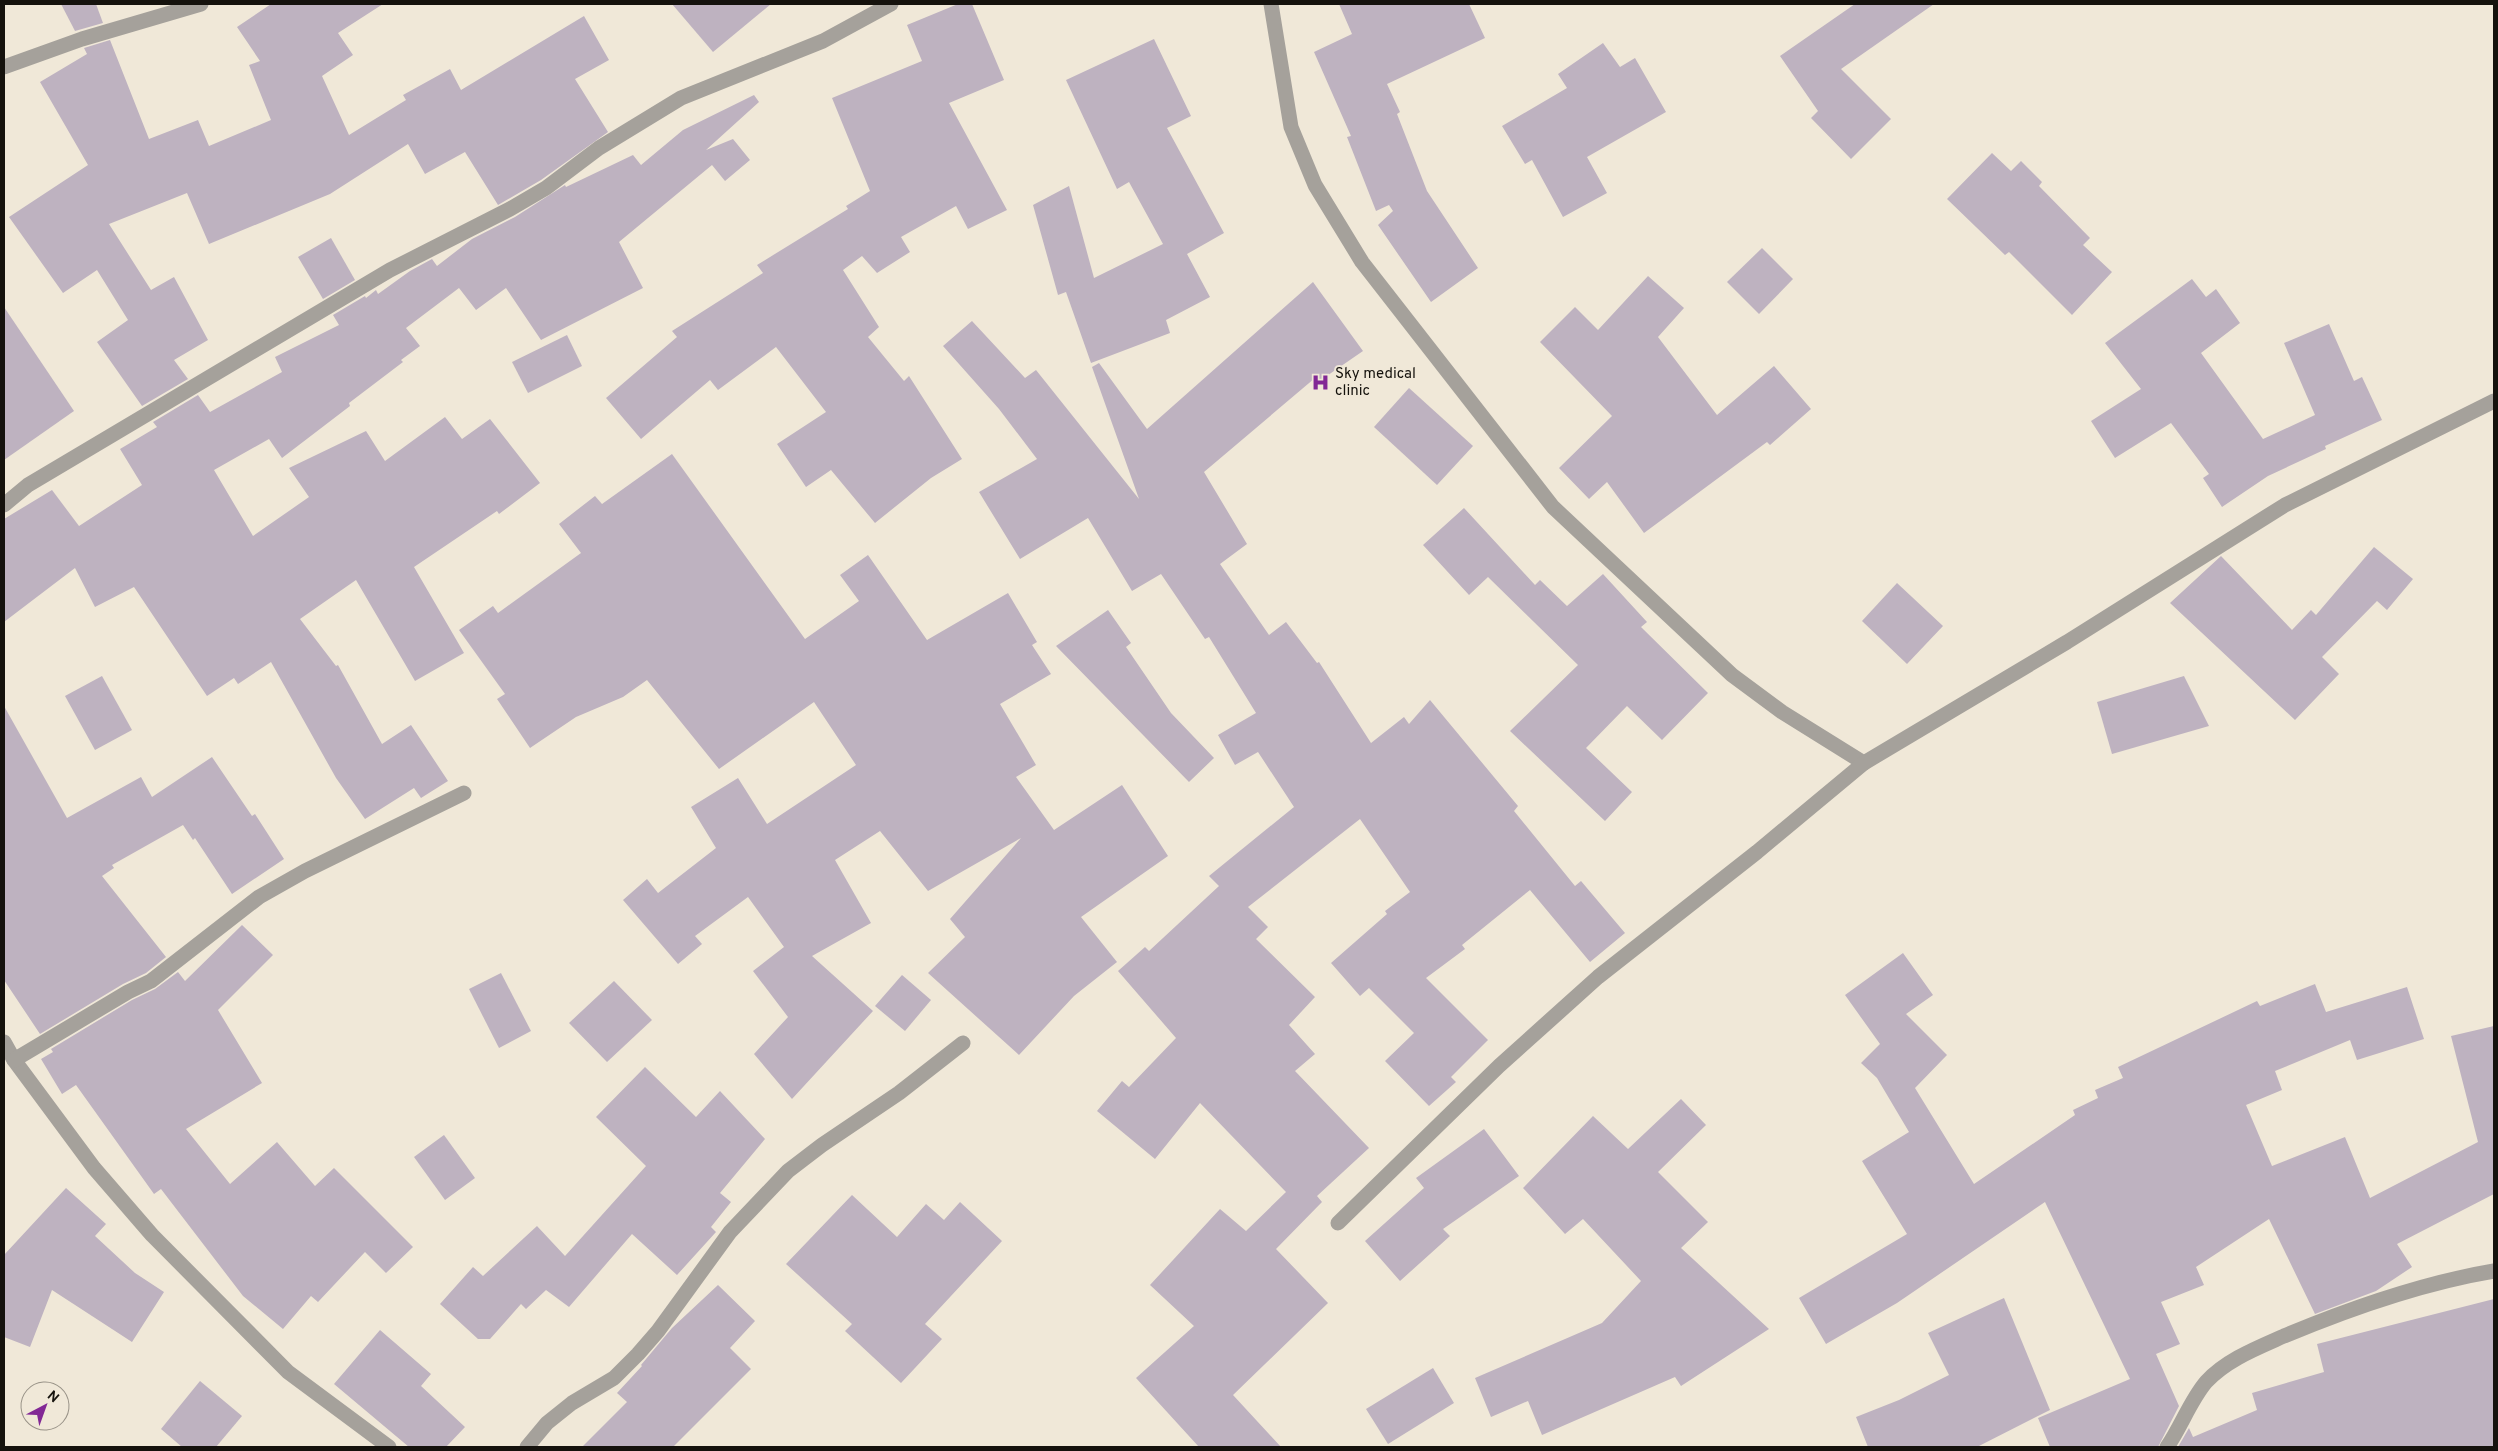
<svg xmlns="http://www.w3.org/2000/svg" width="2498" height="1451" viewBox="0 0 2498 1451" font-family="Overpass,sans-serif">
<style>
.building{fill:#beb2c0}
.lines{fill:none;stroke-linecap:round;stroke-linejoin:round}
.minor{stroke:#a5a19b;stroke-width:15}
.labels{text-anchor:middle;stroke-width:4;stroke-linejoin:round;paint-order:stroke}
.poi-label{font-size:15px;fill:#15120d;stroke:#f0e8d8;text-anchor:start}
</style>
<rect width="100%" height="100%" fill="#f0e8d8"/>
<g class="building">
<path d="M61,4H96L103,23L75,31Z"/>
<path d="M271,4H383L338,33L353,55L322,76L349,135L406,100L403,95L450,69L461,90L584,16L609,60L575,79L608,132L541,180L498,205L465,152L425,174L408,144L330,194L209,244L187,193L109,224L151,290L174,277L208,340L174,360L188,379L142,406L97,342L128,320L97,270L63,293L9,217L88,165L40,82L87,54L84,48L110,40L149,139L198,120L209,146L271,120L249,65L260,61L237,27Z"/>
<path d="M672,4H771L713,52Z"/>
<path d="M958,4H972L1004,80L949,103L1007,210L968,229L956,206L901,237L910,252L877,273L862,256L843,270L879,327L868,337L904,381L909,376L962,459L931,478L875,523L831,470L806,487L777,444L826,412L776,347L718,390L710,380L641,439L606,398L677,337L672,331L763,273L757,265L848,209L846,206L870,191L832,98L922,61L907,25Z"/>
<path d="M1339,4H1469L1485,38L1387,84L1400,112L1397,114L1427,191L1478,268L1431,302L1378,225L1393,211L1389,205L1376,211L1347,137L1351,136L1314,52L1352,34Z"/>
<path d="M1855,4H1934L1841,69L1891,119L1851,159L1811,118L1818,111L1780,56Z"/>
<path d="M1154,39L1191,116L1167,128L1224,233L1187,254L1210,297L1166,320L1170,333L1091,363L1066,292L1058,295L1033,205L1069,186L1094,278L1163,244L1129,182L1117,189L1066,80Z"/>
<path d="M1603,43L1620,67L1635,58L1666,112L1587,157L1607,193L1563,217L1532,160L1525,164L1502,126L1567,88L1558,74Z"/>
<path d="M754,95L759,102L706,150L733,139L750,160L725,181L712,165L619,242L643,288L541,340L506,288L476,310L459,288L406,328L420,346L401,360L403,362L349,403L350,406L282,458L269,439L214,470L253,536L309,497L289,468L366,431L385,461L445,417L462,439L490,419L540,483L499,514L497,511L414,567L464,653L415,681L356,580L300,619L336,666L338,665L382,744L411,725L448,781L421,798L414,788L365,819L336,778L271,662L238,684L234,678L207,696L134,587L95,607L75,568L4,622V519L52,490L79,526L142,485L120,449L157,427L153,422L198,395L210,412L282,372L275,357L339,325L333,315L365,296L366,298L376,290L378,294L410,271L432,259L437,266L472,239L515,217L565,185L566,187L633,155L641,165L683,130Z"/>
<path d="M1992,153L2011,171L2021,161L2042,182L2039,186L2090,238L2083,245L2112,272L2072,315L2009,252L2005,255L1947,199Z"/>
<path d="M331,238L355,280L323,299L298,257Z"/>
<path d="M1762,248L1793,279L1759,314L1727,282Z"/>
<path d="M1648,276L1684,308L1658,337L1717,415L1774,366L1811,409L1770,445L1767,442L1644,533L1607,482L1589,499L1559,468L1612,416L1540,342L1575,307L1598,330Z"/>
<path d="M2192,279L2206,297L2216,289L2240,323L2201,353L2263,439L2315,415L2284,343L2329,324L2354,381L2362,377L2382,420L2325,446L2326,449L2268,476L2222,507L2203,478L2209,474L2171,423L2115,458L2091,421L2141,389L2105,343Z"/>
<path d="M1313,282L1363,351L1318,382L1315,378L1204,472L1247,544L1220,564L1269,635L1286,622L1317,663L1319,662L1371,743L1404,717L1409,724L1430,700L1518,806L1514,811L1575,886L1581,881L1625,933L1590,962L1530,890L1462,945L1465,949L1426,978L1488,1040L1451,1077L1456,1082L1429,1106L1385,1061L1414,1033L1369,988L1360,996L1331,963L1387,914L1385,911L1410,892L1360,819L1248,907L1268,927L1256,939L1315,997L1289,1025L1315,1054L1295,1071L1369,1148L1317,1196L1322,1202L1276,1249L1328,1303L1233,1395L1281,1447H1199L1136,1378L1194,1326L1150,1285L1220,1209L1246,1231L1286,1192L1200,1103L1155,1159L1097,1111L1122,1081L1129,1087L1176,1038L1118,971L1145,947L1149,951L1219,886L1209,876L1294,807L1258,752L1235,765L1218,735L1256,713L1209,637L1205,639L1161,574L1132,591L1088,518L1020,559L979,492L1037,459L999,409L943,346L972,321L1025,378L1036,370L1139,499L1092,367L1099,363L1147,429Z"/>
<path d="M4,307L74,411L4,460Z"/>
<path d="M567,335L582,366L528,393L512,362Z"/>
<path d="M1409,388L1473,446L1437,485L1374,427Z"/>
<path d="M672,454L805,639L859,601L840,575L868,555L927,640L1008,593L1037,642L1032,645L1051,674L1000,704L1036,765L1016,777L1054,830L1122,785L1168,856L1081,917L1117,962L1074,996L1019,1055L928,973L965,937L950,919L1021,838L928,891L880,831L835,860L871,923L812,956L873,1011L792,1099L754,1054L788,1017L753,971L784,947L748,897L695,936L702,944L678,964L623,900L647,879L658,893L716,848L691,807L738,778L767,824L856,765L814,702L719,769L647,680L623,697L576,717L530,748L497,699L505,694L459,630L493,606L498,613L581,553L559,524L595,496L602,504Z"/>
<path d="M1464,508L1535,585L1540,580L1567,606L1603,574L1647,622L1641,627L1708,693L1662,740L1627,706L1586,748L1632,792L1605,821L1510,731L1578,665L1488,577L1469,595L1423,545Z"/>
<path d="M2374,547L2413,579L2387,610L2377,601L2322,657L2339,674L2295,720L2170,603L2221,556L2292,630L2311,610L2316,615Z"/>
<path d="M1897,583L1943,626L1907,664L1862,621Z"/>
<path d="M1108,610L1131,643L1126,647L1171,713L1214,758L1189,782L1056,646Z"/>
<path d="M102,676L132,730L95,750L65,696Z"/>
<path d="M2184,676L2209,726L2112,754L2097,702Z"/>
<path d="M4,706L67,818L141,777L152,797L212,757L252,816L255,814L284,859L232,894L195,838L193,840L183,825L112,865L114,868L102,876L166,957L146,973L123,984L40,1034L4,980Z"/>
<path d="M242,925L273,955L218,1010L262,1083L186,1129L230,1184L277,1142L315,1186L334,1168L413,1247L386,1273L365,1252L318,1302L311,1296L283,1329L243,1296L161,1189L154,1194L76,1085L62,1094L41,1059L53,1052L51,1049L132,1000L155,989L178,972L185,981Z"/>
<path d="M1903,953L1933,995L1906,1014L1947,1055L1915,1088L1974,1184L2075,1115L2073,1110L2098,1098L2095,1090L2123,1078L2118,1067L2257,1001L2260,1006L2315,984L2326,1012L2407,987L2424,1039L2357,1060L2350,1040L2275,1071L2282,1090L2246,1105L2272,1166L2345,1137L2370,1198L2478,1142L2451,1036L2494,1026V1194L2397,1244L2412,1267L2376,1291L2315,1314L2269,1219L2196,1267L2204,1285L2161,1302L2180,1344L2156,1354L2179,1406L2158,1447H2050L2038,1418L2130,1379L2045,1202L1897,1303L1826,1344L1799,1298L1907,1234L1862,1161L1909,1132L1877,1078L1861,1063L1880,1044L1845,995Z"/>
<path d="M501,973L531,1031L499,1048L469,989Z"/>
<path d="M902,975L931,1000L905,1031L875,1006Z"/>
<path d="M614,981L652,1020L607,1062L569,1023Z"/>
<path d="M645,1067L696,1117L720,1091L765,1139L720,1193L731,1202L711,1227L716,1232L677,1275L632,1234L569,1307L546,1290L526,1309L521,1304L490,1339H478L440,1304L473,1267L483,1276L537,1226L565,1256L646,1166L596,1117Z"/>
<path d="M1681,1099L1706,1125L1658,1172L1708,1222L1681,1248L1769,1329L1681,1386L1675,1377L1542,1435L1528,1401L1491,1417L1475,1378L1602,1323L1641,1281L1583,1219L1565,1234L1523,1188L1593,1116L1628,1149Z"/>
<path d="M1484,1129L1519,1176L1443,1229L1450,1236L1400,1281L1365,1241L1424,1188L1416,1178Z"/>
<path d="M444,1135L475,1178L445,1200L414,1157Z"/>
<path d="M66,1188L106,1224L95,1236L135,1273L164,1292L132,1342L52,1290L30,1347L4,1337V1255Z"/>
<path d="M852,1195L897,1237L926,1204L944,1220L960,1202L1002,1241L925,1324L942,1339L901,1383L845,1331L852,1324L786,1264Z"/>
<path d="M718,1285L755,1321L730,1348L751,1369L673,1447H582L627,1402L617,1393L642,1366L641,1365L672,1328Z"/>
<path d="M2004,1298L2050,1410L1977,1447H1868L1856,1417L1899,1400L1949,1375L1928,1333Z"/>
<path d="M2494,1299V1447H2178L2189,1428L2193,1437L2257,1410L2252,1393L2324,1372L2317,1344Z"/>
<path d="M380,1330L431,1374L421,1386L465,1427L446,1447H409L334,1384Z"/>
<path d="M1433,1368L1454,1403L1388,1444L1366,1409Z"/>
<path d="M200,1381L242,1416L216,1447H182L161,1429Z"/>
</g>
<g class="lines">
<g class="minor">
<path d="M1271,4L1291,127L1315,185L1362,262L1553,507L1732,675L1782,712L1864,763L2067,642L2285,505L2494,401"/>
<path d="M4,67L82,39L201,4"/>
<path d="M4,505L28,485L390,270L510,209L546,188L599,148L681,98L823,41L891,4"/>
<path d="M4,1042L14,1060L94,1168L152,1235L288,1372L389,1447"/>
<path d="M14,1060L128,992L151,981L259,897L305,871L464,793"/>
<path d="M1338,1223L1499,1066L1598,977L1757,852L1864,763"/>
<path d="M527,1447L547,1423L572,1403L614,1378L638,1354L658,1331L730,1232L788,1171L822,1145L899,1093L963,1043"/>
<path d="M2167,1447C2181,1427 2190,1401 2206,1382C2226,1360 2257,1348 2284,1336C2351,1308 2422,1283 2494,1271"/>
</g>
</g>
<defs>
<symbol id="hospital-bare" viewBox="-9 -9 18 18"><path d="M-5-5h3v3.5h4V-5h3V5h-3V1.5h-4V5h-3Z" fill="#822895" stroke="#f0e8d8" stroke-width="2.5" paint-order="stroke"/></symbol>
</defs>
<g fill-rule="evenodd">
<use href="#hospital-bare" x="1308" y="370" width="25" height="25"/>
</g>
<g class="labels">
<g class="poi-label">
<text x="1335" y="378">Sky medical<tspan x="1335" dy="17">clinic</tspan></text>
</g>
</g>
<rect width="2498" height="1451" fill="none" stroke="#15120d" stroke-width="10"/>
<g transform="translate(45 1406) rotate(41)"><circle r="24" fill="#f0e8d8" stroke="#989287"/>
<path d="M0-4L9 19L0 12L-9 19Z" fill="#822895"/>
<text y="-8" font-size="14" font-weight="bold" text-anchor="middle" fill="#15120d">N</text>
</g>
</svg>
